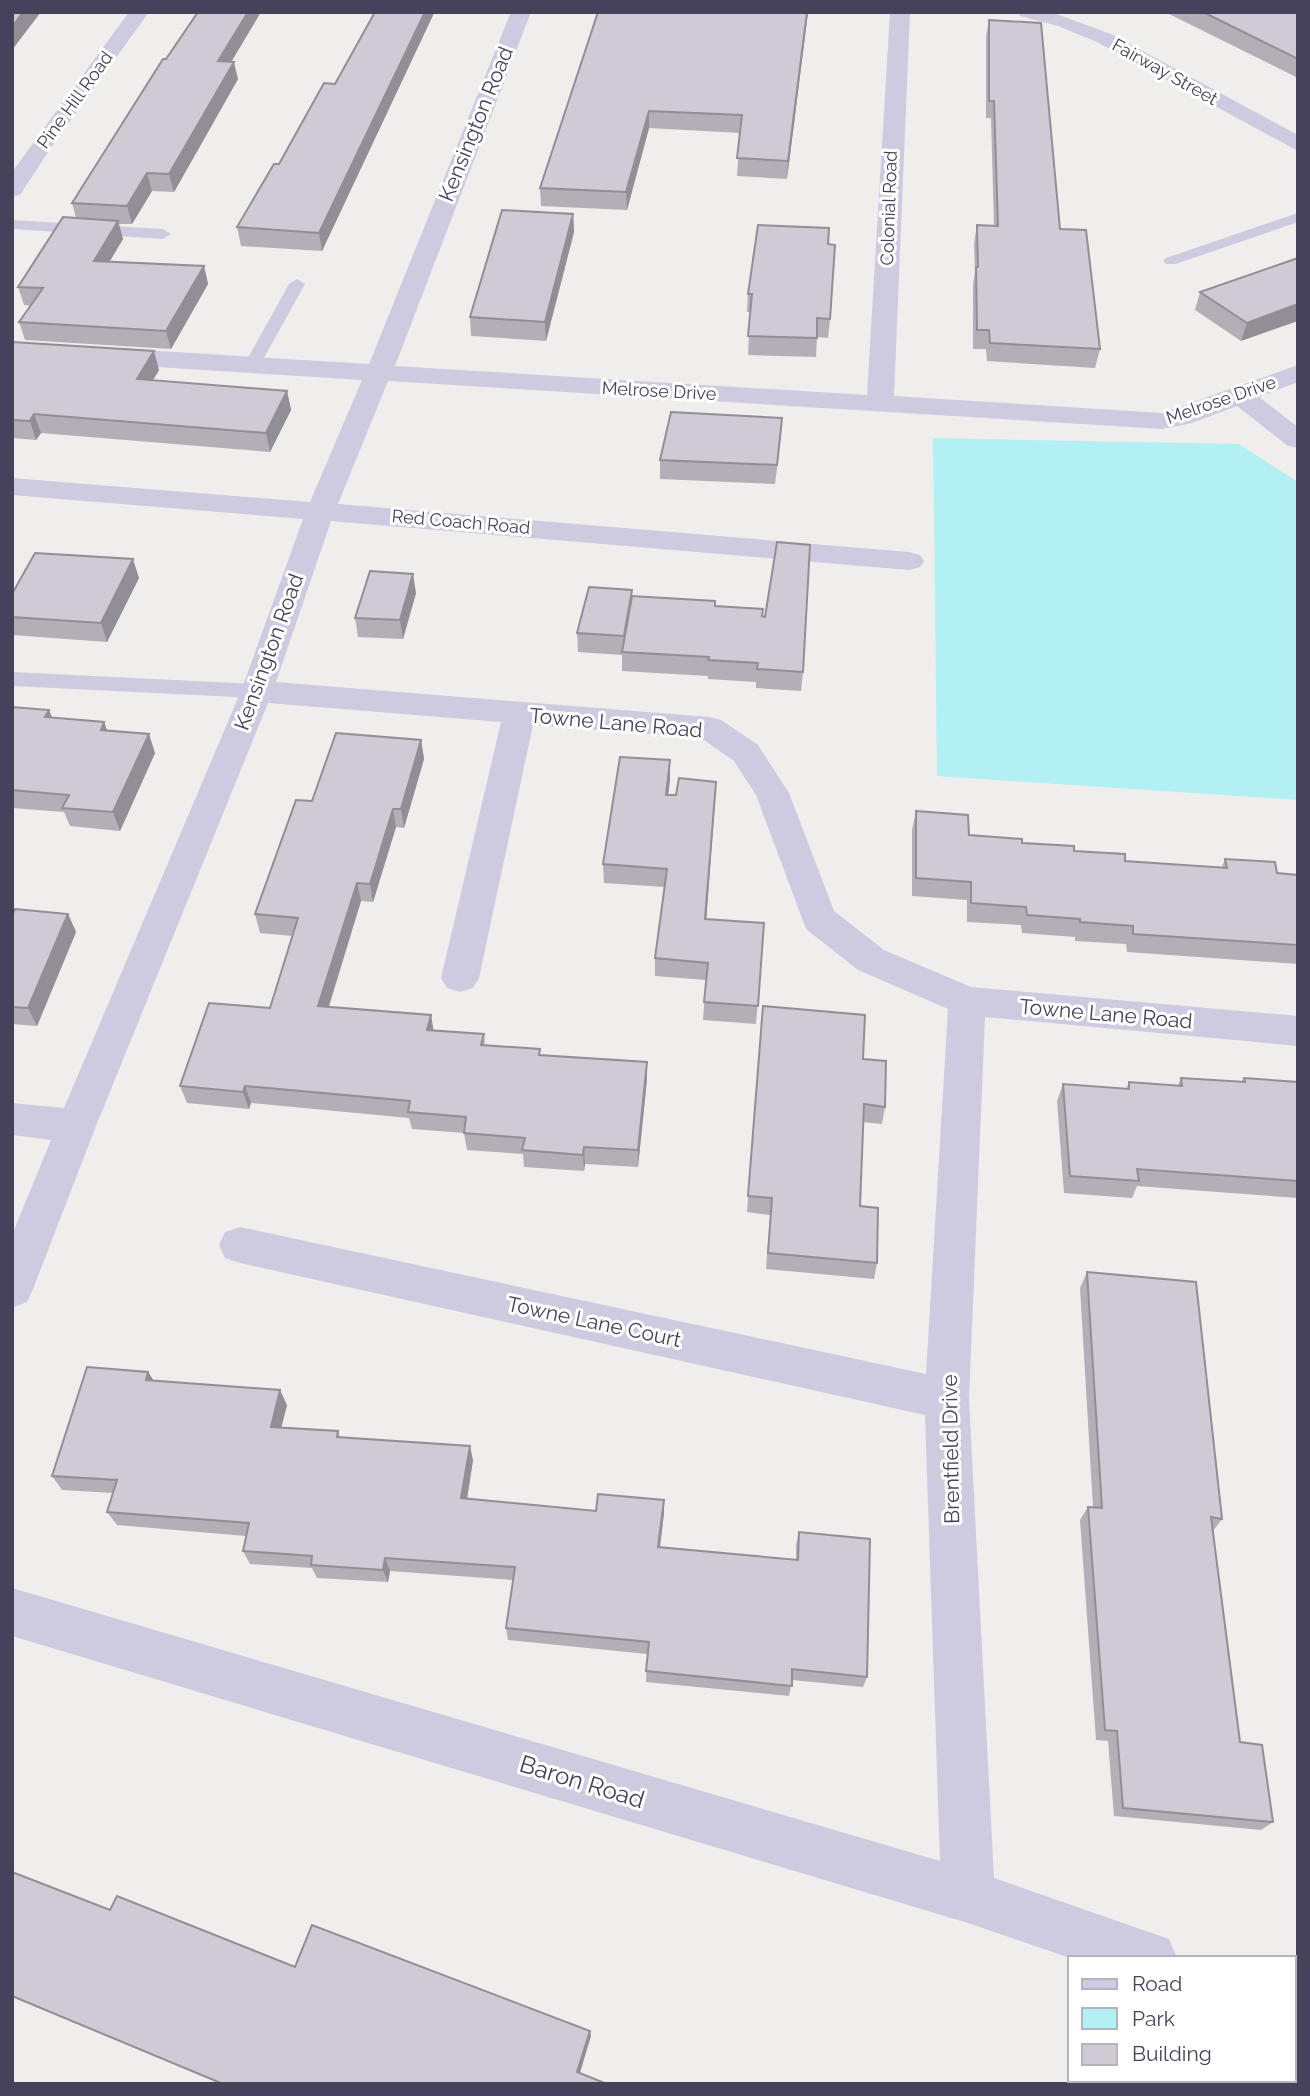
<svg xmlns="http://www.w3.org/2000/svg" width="1310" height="2096" viewBox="0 0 1310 2096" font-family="Raleway,sans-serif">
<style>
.green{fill:#b3f0f4}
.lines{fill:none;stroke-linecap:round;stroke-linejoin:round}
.service{fill:#cecbe1;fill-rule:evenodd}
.minor{fill:#cecbe1;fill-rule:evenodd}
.wall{fill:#b2afb7}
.shaded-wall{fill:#918e95}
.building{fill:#cfcbd5;stroke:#918e95;stroke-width:2}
.labels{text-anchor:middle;stroke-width:6;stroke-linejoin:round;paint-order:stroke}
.far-street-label{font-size:18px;fill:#46425c;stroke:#fff}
.street-label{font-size:21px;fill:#46425c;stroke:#fff}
.near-street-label{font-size:24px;fill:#46425c;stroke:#fff}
</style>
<rect width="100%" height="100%" fill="#efeeec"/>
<path class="green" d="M933,438L1239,444L1298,482V800L937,776Z"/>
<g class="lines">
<g class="service">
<path d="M1298,213V222L1176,264H1166L1163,261L1166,258Z"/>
<path d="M12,220L163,229L171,234L163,239L12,229Z"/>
<path d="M297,279L305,284L260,365L252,370L246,369L244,365L289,284Z"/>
<path d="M12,672L257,684L264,686L267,691L264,696L257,698L12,686Z"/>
</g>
<g class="minor">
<path d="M129,12H149L50,149L20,195L12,197V172Z"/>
<path d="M511,12H531L395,366L867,395L890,12H910L894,396L1162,413L1298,365V382L1259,397L1298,427V448L1288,446L1237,406L1192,423L1162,429L388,381L338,504L909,552L920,555L924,561L920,567L909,570L331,521L276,682L709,717L721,720L758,745L789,793L834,911L884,950L971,987L1298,1016V1046L985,1017L969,1399L994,1878L1169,1939L1177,1958H1070L968,1923L12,1636V1588L940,1861L925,1415L240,1263L225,1258L219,1245L225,1232L240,1227L926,1374L948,1009L858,970L806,929L756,795L734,761L701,738L533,725L479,978L473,988L460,992L447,988L441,978L501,722L268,703L96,1126L33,1289L27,1302L12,1308V1235L51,1140L12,1135V1103L64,1108L241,691L303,519L12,495V478L310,502L362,380L12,358V342L369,364Z"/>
<path d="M1017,12H1051L1111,34L1298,135V151L1097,42L1058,26L1020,16Z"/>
<path d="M1294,1979L1298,1980V2036L1294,2035Z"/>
</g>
</g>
<g class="wall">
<path d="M598,12H808L787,179L737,176L740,133L649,128L627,210L541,206L540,188Z"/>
<path d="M1165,12H1298V78Z"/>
<path d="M434,13L322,251L241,246L237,227L279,164L335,84Z"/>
<path d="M989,20L1060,229L1100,349L1095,368L987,361L986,349H973V285L975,272L974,243L977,225L994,226L991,118H986V37Z"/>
<path d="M231,62L238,79L174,192L152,191L132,224H119L123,239L110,261L204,266L208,284L171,349L25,340L19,322L31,306L24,305L18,287L76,218L72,203Z"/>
<path d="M573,214L574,232L546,341L471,336L470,317Z"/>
<path d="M828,244L830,319L828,338L817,337L816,357L748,355L750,312H747L748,294Z"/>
<path d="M1298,258L1241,341L1195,310L1200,292Z"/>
<path d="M12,342L159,370L153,380L287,391L291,410L270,452L41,433L36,440L12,438Z"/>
<path d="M782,418L775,484L660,479V460Z"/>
<path d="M139,578L107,642L12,635V594Z"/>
<path d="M632,590V596L715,606L762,616L803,672L801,691L756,688V682L708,679V676L622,671V655L578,652L577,633Z"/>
<path d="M416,593L403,639L358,637L355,618Z"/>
<path d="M12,707L52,718L104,722L107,731L155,753L120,831L70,826L64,812L12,808Z"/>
<path d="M421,740L424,759L404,828L396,827L373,902L361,901L329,1007L433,1030L484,1034L485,1045L540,1049V1055L647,1079L638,1167L585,1164L584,1171L524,1167L523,1154L467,1150L464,1133L412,1129L409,1118L251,1103L249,1109L187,1103L180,1086L270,1008L293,936L260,933L255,914L312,801Z"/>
<path d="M670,760V779L668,795H676L716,782L706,919L764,923L756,1024L703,1020L706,980L655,976V958L664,887L604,883L603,864Z"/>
<path d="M916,811L969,835L1074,851L1125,861L1222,867L1225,859L1277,873L1298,875V964L1127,952L1126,944L1075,941V937L1022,933L1021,925L967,922V900L912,896V830Z"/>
<path d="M68,914L76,932L37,1026L12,1024V915Z"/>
<path d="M763,1006L863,1059L885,1107L882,1124L863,1122L860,1206L877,1263L874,1279L766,1269L770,1215L747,1212Z"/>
<path d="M1181,1078L1241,1082L1244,1078L1298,1082V1198L1137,1186L1132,1198L1064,1193L1057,1101L1063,1084L1126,1089L1129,1082L1178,1085Z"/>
<path d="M1087,1272L1222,1519L1213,1531L1240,1742L1273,1822L1261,1830L1114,1816L1108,1741L1096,1740L1080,1520L1088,1507H1093L1080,1288Z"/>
<path d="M148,1372L153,1380L287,1405L281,1427L338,1431L340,1437L473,1460L467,1499L596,1511L664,1513L660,1548L796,1560V1545L799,1532L867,1677L863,1687L792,1680L789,1696L646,1682L647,1654L508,1640L506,1628L513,1580L390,1571L388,1582L317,1578L312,1568L250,1564L243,1551L246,1536L117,1525L107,1512L113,1493L62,1490L52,1476Z"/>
</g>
<g class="shaded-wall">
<path d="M23,12H41L12,50V27Z"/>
<path d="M248,12H261L221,79L218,61Z"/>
<path d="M425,12H434V13L322,251L319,233Z"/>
<path d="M807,12H808L787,179L788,161Z"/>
<path d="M234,62L238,79L174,192L169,174Z"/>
<path d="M649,111V128L627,210L626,192Z"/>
<path d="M147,173L152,191L132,224L127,206Z"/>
<path d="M573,214L574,232L546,341L545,322Z"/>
<path d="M118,221L123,239L99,279L94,261Z"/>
<path d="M204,266L208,284L171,349L166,331Z"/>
<path d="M1298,304V321L1241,341L1247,323Z"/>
<path d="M154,351L159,370L142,398L137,379Z"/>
<path d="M287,391L291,410L270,452L266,433Z"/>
<path d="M34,414L41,433L36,440L30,421Z"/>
<path d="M782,418L781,436L775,484L777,465Z"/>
<path d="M133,559L139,578L107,642L101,623Z"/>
<path d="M413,574L416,593L403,639L400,620Z"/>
<path d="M49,710L57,729L45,717Z"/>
<path d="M104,722L111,741L101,730Z"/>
<path d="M149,734L155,753L120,831L113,812Z"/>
<path d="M421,740L424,759L404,828L401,809Z"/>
<path d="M670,760V779L666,813V795Z"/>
<path d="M716,782L715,801L705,937V919Z"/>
<path d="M393,809L396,827L373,902L370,884Z"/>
<path d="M357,883L361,901L323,1024L318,1006Z"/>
<path d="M68,914L76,932L37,1026L28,1008Z"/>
<path d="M431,1015L434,1033L427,1030Z"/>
<path d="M647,1062V1079L638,1167V1150Z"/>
<path d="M245,1086L251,1103L249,1109L243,1092Z"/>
<path d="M584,1147L585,1164L584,1171L583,1155Z"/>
<path d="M148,1372L157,1386L146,1380Z"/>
<path d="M280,1390L287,1405L278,1441L271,1427Z"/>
<path d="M470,1446L473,1460L465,1512L461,1498Z"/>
<path d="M664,1500V1513L658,1560V1547Z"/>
<path d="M385,1558L390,1571L388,1582L383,1570Z"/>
<path d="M590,2031L591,2036L579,2076L577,2072Z"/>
</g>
<g class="building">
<path d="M12,12H23L12,27Z"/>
<path d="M198,12H248L218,61L234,62L169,174L147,173L127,206L72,203L163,59H166Z"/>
<path d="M375,12H425L319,233L237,227L274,164H279L324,83L335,84Z"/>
<path d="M598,12H807L788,161L737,158L742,115L649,111L626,192L540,188Z"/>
<path d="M1203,12H1298V59Z"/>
<path d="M989,20L1041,23L1060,229L1086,230L1100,349L990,343L989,330H977L976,267H978L977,225L998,226L994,101H989Z"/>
<path d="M502,210L573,214L545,322L470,317Z"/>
<path d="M63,217L118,221L94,261L204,266L166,331L19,322L43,288L18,287Z"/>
<path d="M758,225L829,228L828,244L835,245L830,319L817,318V338L748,336L752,294H748Z"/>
<path d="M1298,258V304L1247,323L1200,292Z"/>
<path d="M12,342L154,351L137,379L287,391L266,433L34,414L30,421L12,420Z"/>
<path d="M671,412L782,418L777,465L660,460Z"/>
<path d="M777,542L810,545L803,672L757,669L758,663L708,660L709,657L622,652L632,596L715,601V606L763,609L762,616L765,617Z"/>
<path d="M35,553L133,559L101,623L12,617V594Z"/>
<path d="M370,571L413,574L400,620L355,618Z"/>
<path d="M589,587L632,590L624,636L577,633Z"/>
<path d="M12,707L49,710L45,717L104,722L101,730L149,734L113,812L62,808L69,795L12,790Z"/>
<path d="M336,733L421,740L401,809H393L370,884L357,883L318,1006L431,1015L427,1030L484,1034L481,1045L540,1049L539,1055L647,1062L638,1150L584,1147L583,1155L522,1150L525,1138L464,1133L466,1117L408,1112L410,1101L245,1086L243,1092L180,1086L209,1003L270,1008L298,918L255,914L296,800L312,801Z"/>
<path d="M620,757L670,760L666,795H676L679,778L716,782L705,919L764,923L758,1006L704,1002L708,963L655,958L667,869L603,864Z"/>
<path d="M916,811L968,815L969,835L1022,839V843L1074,846V851L1125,854V861L1227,868L1225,859L1275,862L1277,873L1298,875V945L1133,934V926L1080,922V919L1027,915L1026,907L971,903V882L916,878Z"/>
<path d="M15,909L68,914L28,1008L12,1007V915Z"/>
<path d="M763,1006L865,1015L863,1059L886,1061L885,1107L864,1104L860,1206L878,1208L877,1263L768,1253L772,1198L748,1196Z"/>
<path d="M1181,1078L1245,1082L1244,1078L1298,1082V1181L1137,1169L1139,1181L1070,1176L1063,1084L1129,1089V1082L1182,1086Z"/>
<path d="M1087,1272L1196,1282L1222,1519L1211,1517L1240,1742L1262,1745L1273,1822L1123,1808L1117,1731L1105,1730L1088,1507L1102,1508Z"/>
<path d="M87,1367L148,1372L146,1380L280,1390L271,1427L338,1431L337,1437L470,1446L461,1498L596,1511L598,1494L664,1500L658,1547L798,1560L799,1532L870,1539L867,1677L792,1669V1686L646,1671L649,1642L506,1628L515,1567L385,1558L383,1570L311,1565L312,1556L243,1551L249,1523L107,1512L117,1480L52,1476Z"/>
<path d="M12,1872L110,1910L117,1896L295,1967L312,1925L590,2031L577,2072L607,2084H223L12,1996Z"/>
</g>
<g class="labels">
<g class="far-street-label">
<text transform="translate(1165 72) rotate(29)" y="6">Fairway Street</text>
<text transform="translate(75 100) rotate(-54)" y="6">Pine Hill Road</text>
<text transform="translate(889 208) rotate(-88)" y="6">Colonial Road</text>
<text transform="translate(659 391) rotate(3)" y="6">Melrose Drive</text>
<text transform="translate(1221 400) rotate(-19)" y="6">Melrose Drive</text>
<text transform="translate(461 522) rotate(5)" y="6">Red Coach Road</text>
</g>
<g class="street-label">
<text transform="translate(476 124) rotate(-68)" y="7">Kensington Road</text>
<text transform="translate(269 652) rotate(-70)" y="7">Kensington Road</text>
<text transform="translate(616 723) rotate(5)" y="7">Towne Lane Road</text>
<text transform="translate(1106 1014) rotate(5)" y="7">Towne Lane Road</text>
<text transform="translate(594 1322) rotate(12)" y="7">Towne Lane Court</text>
<text transform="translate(951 1449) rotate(-91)" y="7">Brentfield Drive</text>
</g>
<g class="near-street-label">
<text transform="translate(582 1782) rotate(17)" y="8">Baron Road</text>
</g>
</g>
<rect width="1310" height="2096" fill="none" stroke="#46425c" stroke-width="28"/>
<rect x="1068" y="1956" width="228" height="126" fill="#ffffff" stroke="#b5b3be" stroke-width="2"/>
<rect x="1082" y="1979" width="35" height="10" fill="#cecbe1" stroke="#b5b3be" stroke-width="2"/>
<text x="1132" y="1991" font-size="21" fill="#46425c">Road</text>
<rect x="1082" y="2008" width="35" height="21" fill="#b3f0f4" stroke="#b5b3be" stroke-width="2"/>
<text x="1132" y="2026" font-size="21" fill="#46425c">Park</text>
<rect x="1082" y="2044" width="35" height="21" fill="#cfcbd5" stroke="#b5b3be" stroke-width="2"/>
<text x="1132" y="2061" font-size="21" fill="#46425c">Building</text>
</svg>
